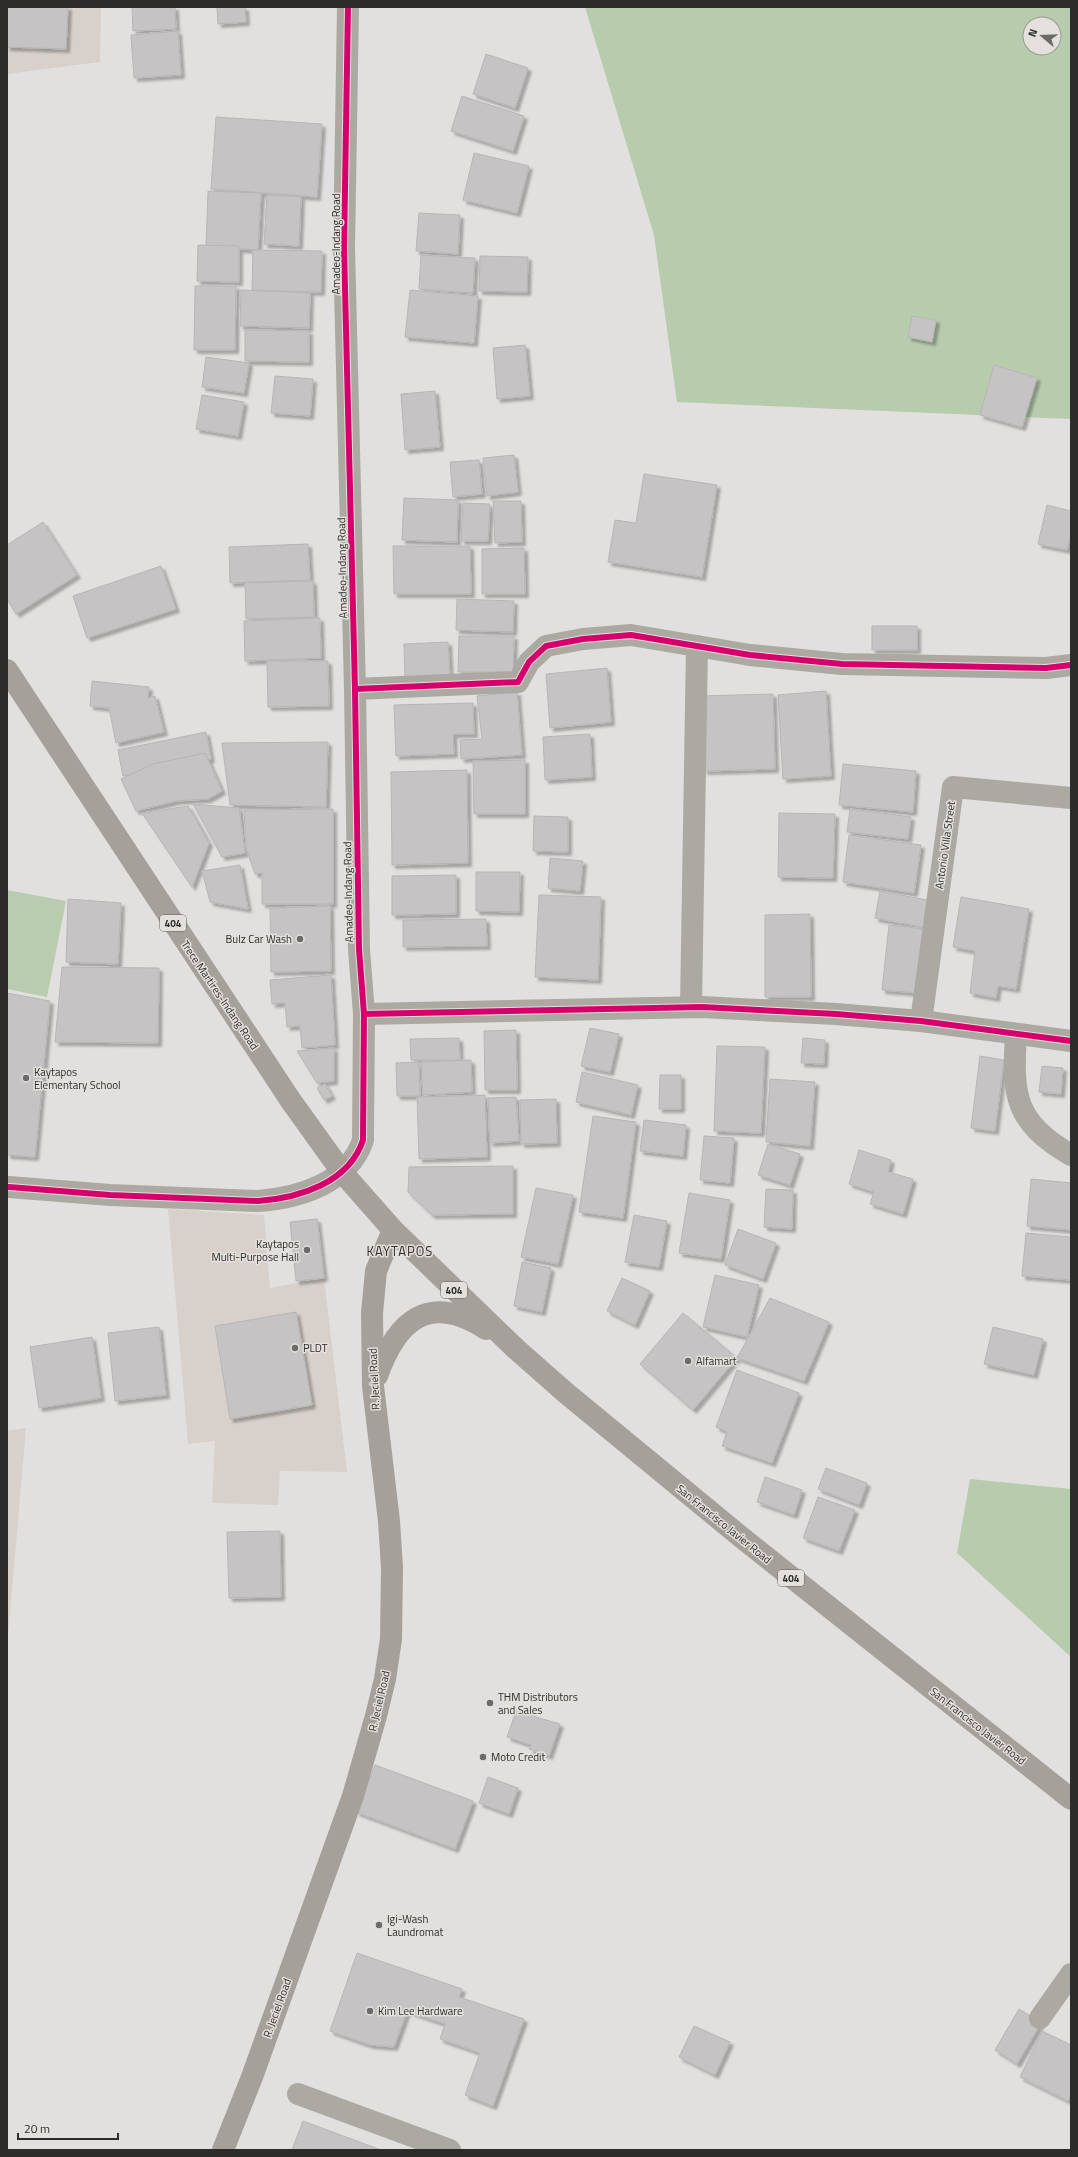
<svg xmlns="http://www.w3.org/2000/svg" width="1078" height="2157" viewBox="0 0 1078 2157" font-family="'Titillium Web',sans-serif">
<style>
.built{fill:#d8d1cb}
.green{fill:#baccb0}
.forest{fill:#b7cbad;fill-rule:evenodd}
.building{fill:#c5c3c4;stroke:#b7b6b6;filter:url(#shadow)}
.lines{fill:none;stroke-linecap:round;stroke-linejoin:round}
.minor{stroke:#aca9a2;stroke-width:22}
.major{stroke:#a5a09a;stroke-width:22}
.cycleway-casing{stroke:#e4e0dc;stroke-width:8}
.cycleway{stroke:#d6006c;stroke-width:6}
.poi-dot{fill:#6c6b69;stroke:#e4e0dc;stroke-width:1.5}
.labels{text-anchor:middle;stroke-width:3;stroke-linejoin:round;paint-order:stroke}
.shield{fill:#e4e0dc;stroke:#64625f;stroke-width:1}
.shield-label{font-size:10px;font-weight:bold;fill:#2d2c2a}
.street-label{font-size:11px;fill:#2d2c2a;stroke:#e4e0dc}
.poi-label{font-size:11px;fill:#2d2c2a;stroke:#e4e0dc;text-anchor:start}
.quarter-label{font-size:13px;letter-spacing:1px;fill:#302e2b;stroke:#e4e0dc}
</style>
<defs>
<filter id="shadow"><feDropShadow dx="3.5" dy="3.5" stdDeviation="1" flood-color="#0004"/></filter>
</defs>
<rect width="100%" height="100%" fill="#e2e0de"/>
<g class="built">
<path d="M7,7H101L100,62L7,74Z"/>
<path d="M168,1209L264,1215L270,1288L324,1278L347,1472L280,1471L278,1505L212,1503L215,1441L188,1444Z"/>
<path d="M26,1428L7,1649V1431Z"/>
</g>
<path class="green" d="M7,890L66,901L47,997L7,989Z"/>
<g class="forest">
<path d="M585,7H1071V419L677,402L654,235ZM1030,24H1054V48H1030Z"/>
<path d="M970,1479L1071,1489V1657L957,1553Z"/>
</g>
<g class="building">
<path d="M7,7H68L66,49L7,47Z"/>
<path d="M132,7H175L176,29L133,31Z"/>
<path d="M217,7H245L246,22L218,24Z"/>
<path d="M178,31L181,75L134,78L131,35Z"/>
<path d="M486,54L528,68L515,108L473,94Z"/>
<path d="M462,96L524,116L513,151L451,131Z"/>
<path d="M216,117L322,124L317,197L211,189Z"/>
<path d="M474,153L529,166L517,213L463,200Z"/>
<path d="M208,191L261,193L258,250L206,247Z"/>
<path d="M267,195L301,197L299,246L264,244Z"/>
<path d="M419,213L460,215L458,254L416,251Z"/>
<path d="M198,245L239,246V282L197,281Z"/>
<path d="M253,250L322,251L321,292L252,290Z"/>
<path d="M421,255L475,258L473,293L419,289Z"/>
<path d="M480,256L528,257L527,292L479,291Z"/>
<path d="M195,286H236L235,350H194Z"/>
<path d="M241,290L310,293L309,328L240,326Z"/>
<path d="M410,290L478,296L474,343L405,337Z"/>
<path d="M912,316L936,320L932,342L908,337Z"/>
<path d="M245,330L309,331V362L245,361Z"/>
<path d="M525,345L530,396L497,399L493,348Z"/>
<path d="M206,357L249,363L244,393L202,387Z"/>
<path d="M994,365L1037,378L1022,427L980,415Z"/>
<path d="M275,376L313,379L310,416L271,413Z"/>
<path d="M435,391L440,447L405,450L401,394Z"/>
<path d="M202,395L244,402L238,436L196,429Z"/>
<path d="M514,455L518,492L487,496L483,458Z"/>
<path d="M479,460L482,494L453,497L450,462Z"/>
<path d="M644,474L717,485L702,577L608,562L615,520L636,523Z"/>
<path d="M404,498L458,500L457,542L402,540Z"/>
<path d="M493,501H521L522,542L495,543Z"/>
<path d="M463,503L490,504L488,541H461Z"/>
<path d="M1047,505L1071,511V533L1067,550L1038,544Z"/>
<path d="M43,522L77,575L16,614L7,599V545Z"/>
<path d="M308,544L310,580L230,583L229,547Z"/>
<path d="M393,546H470L471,594H394Z"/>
<path d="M524,548L525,594H482V549Z"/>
<path d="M161,566L176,609L87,638L73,596Z"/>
<path d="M313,581L314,617L246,619L245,583Z"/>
<path d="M457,599L514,601L513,632L456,630Z"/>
<path d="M320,618L321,658L245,661L244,621Z"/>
<rect x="872" y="626" width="45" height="24"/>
<path d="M459,636H514L513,672H458Z"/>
<path d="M448,642L450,678L405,680L404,644Z"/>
<path d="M267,661H328L329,706L268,707Z"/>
<path d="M607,668L611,722L550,728L546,674Z"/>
<path d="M92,681L149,687L148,698L155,696L164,732L116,743L109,708L90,706Z"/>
<path d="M826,691L831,776L783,779L778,695Z"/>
<path d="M517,692L522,755L461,759L460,740L482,739L477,696Z"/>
<path d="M773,694L775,769L704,771L701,696Z"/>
<path d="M473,703L474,734H453L454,754L396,756L394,705Z"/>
<path d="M206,732L211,759L123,776L118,750Z"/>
<path d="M590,734L592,777L545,780L543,737Z"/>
<path d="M328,742L326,807L230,805L222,743Z"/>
<path d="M205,753L222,791L208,799L176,801L136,811L121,779L153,764Z"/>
<path d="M525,760V814H474L473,761Z"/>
<path d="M843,764L916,771L913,812L839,805Z"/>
<path d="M467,770L468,863L392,865L391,772Z"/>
<path d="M193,804L239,808L245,853L222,857Z"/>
<path d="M188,806L209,843L192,887L142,813Z"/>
<path d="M333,809V904H262V873L255,874L246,848L244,810Z"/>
<path d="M850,809L911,817L908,839L847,832Z"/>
<path d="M779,813L835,814L833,878L778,877Z"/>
<path d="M534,816L568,817V852L533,851Z"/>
<path d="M849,835L921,845L914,893L843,882Z"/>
<path d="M550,858L583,861L580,891L548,888Z"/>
<path d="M240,865L248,909L210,902L202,871Z"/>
<path d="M476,872H520L519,912L476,911Z"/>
<path d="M456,875V914L392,915V876Z"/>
<path d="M880,891L932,901L927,928L875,918Z"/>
<path d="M539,895L601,897L598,980L535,977Z"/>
<path d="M961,897L1029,909L1016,989L998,986L996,998L970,993L975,951L953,947Z"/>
<path d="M68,899L121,903L118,964L66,962Z"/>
<path d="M330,906L331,971L271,972L270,908Z"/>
<path d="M810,914L811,997H765V915Z"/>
<path d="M486,919L487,946L403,947V920Z"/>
<path d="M889,925L924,929L917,993L882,990Z"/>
<path d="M62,967L159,968L158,1043L55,1042Z"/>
<path d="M331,975L335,1045L302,1048L300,1026L287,1027L285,1003L272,1004L270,980Z"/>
<path d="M7,993L50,1001L35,1157L7,1155Z"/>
<path d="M590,1028L619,1034L610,1072L581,1066Z"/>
<path d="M516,1030L517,1090H485L484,1031Z"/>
<path d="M459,1038L460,1060H411L410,1039Z"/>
<path d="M803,1038L825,1040L824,1064L801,1063Z"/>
<path d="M717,1046L765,1047L761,1133L714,1131Z"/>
<path d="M334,1048V1081L317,1083L297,1051Z"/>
<path d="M980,1056L1004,1060L995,1131L971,1128Z"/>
<path d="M471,1060L472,1092L423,1095L421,1062Z"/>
<path d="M419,1062L420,1096H397L396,1063Z"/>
<path d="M1042,1066L1063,1068L1061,1094L1039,1092Z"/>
<path d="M582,1072L638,1085L631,1115L576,1102Z"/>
<path d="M660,1075H681V1109H659Z"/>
<path d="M770,1079L815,1082L810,1146L766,1142Z"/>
<path d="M325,1084L332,1096L324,1100L317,1088Z"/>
<path d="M485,1095L487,1157L419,1159L417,1097Z"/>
<path d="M516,1097L519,1141L490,1143L488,1098Z"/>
<path d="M556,1099L557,1143L521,1144L520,1100Z"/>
<path d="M593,1116L636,1122L623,1218L579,1212Z"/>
<path d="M644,1120L686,1125L683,1156L640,1151Z"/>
<path d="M704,1136L734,1138L730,1183L700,1180Z"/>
<path d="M768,1144L800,1154L790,1185L758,1175Z"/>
<path d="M859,1150L891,1160L888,1172L913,1179L903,1214L870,1204L874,1192L849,1184Z"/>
<path d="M513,1166V1214L432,1215L408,1192L409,1167Z"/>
<path d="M1031,1179L1071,1183V1230L1027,1226Z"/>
<path d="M536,1188L573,1195L558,1264L521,1257Z"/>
<path d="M766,1189L793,1190L792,1229L764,1227Z"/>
<path d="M689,1193L730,1200L721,1259L679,1253Z"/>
<path d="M634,1215L667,1221L659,1267L625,1262Z"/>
<path d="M317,1219L324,1278L296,1281L290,1222Z"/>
<path d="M738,1229L776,1243L763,1279L725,1265Z"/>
<path d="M1026,1233L1071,1237V1280L1022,1276Z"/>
<path d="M522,1262L551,1268L542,1312L514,1306Z"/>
<path d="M715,1275L759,1285L747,1337L703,1327Z"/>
<path d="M622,1278L650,1291L635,1325L607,1311Z"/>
<path d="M770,1298L829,1322L804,1381L737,1358Z"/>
<path d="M296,1312L312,1405L230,1419L215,1326Z"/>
<path d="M683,1313L737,1358L693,1410L640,1364Z"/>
<path d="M159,1327L166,1395L115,1401L108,1333Z"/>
<path d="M993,1327L1043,1339L1034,1375L984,1364Z"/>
<path d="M92,1337L101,1398L39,1408L30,1347Z"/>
<path d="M737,1370L799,1393L772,1463L722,1446L727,1432L716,1427Z"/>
<path d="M826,1468L867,1483L859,1505L818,1489Z"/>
<path d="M765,1477L802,1490L794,1515L757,1502Z"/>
<path d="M818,1497L855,1510L839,1551L803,1538Z"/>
<path d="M280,1531L281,1597L229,1598L227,1532Z"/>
<path d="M516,1711L560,1724L549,1756L529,1749L531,1745L507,1737Z"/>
<path d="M375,1765L473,1801L455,1849L356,1812Z"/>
<path d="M488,1777L518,1788L509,1814L479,1803Z"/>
<path d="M357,1953L462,1989L459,1997L524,2019L493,2106L465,2095L480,2053L440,2039L445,2024L407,2011L394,2047L370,2045L330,2031Z"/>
<path d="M1019,2009L1041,2023L1017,2064L995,2050Z"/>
<path d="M694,2026L730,2042L715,2075L679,2057Z"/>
<path d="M1042,2031L1071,2045V2094L1068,2101L1020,2077Z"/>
<path d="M303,2121L381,2150H292Z"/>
</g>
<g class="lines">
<g class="minor">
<path d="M355,689L518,682L529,662L546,646L583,639L631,635L750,655L842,664L1046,668L1071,665"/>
<path d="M691,1006L697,646"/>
<path d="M364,1014L702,1007L836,1014L921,1021L1071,1041"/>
<path d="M921,1021L953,787L1071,798"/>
<path d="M1016,1035C1012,1097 1015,1122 1071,1155"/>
<path d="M9,1187L110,1195L258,1201C299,1198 349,1183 363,1140L364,1014L359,949L355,689L344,248L348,7"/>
<path d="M1040,2018L1071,1974"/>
<path d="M298,2094L450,2150"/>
</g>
<g class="major">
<path d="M7,670L291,1101L342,1172L393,1230L516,1349L566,1393L741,1537L1071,1799"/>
<path d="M377,1376C397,1320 429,1292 486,1329"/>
<path d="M223,2150L252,2077L353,1796L376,1716L385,1679L391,1639L392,1568L389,1521L373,1386L372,1313L376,1271L393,1230"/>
</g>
<defs>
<g id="cycleway">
<path d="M355,689L518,682L529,662L546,646L583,639L631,635L750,655L842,664L1046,668L1071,665"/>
<path d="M364,1014L702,1007L836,1014L921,1021L1071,1041"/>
<path d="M9,1187L110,1195L258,1201C299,1198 349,1183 363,1140L364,1014L359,949L355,689L344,248L348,7"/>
</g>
</defs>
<use href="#cycleway" class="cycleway-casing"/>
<use href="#cycleway" class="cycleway"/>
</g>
<g class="poi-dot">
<circle cx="300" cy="939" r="4"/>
<circle cx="26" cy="1078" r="4"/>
<circle cx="307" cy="1250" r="4"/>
<circle cx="295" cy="1348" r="4"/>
<circle cx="688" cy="1361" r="4"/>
<circle cx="490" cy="1703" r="4"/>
<circle cx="483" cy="1757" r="4"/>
<circle cx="379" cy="1925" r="4"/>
<circle cx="370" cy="2011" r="4"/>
</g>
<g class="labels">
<g class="shield">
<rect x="160" y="915" width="26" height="16" rx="3"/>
<rect x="441" y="1282" width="26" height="16" rx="3"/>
<rect x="778" y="1570" width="26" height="16" rx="3"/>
</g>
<g class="shield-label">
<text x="173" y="927">404</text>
<text x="454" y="1294">404</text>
<text x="791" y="1582">404</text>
</g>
<g class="street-label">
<text transform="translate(336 244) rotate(-90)" y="4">Amadeo-Indang Road</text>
<text transform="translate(342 568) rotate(-91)" y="4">Amadeo-Indang Road</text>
<text transform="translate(945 845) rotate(-82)" y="4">Antonio Villa Street</text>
<text transform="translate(348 892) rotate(-91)" y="4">Amadeo-Indang Road</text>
<text transform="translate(220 995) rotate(56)" y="4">Trece Martires-Indang Road</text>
<text transform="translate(374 1379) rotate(-93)" y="4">R. Jeciel Road</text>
<text transform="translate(724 1524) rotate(39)" y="4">San Francisco Javier Road</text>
<text transform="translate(379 1701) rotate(-77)" y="4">R. Jeciel Road</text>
<text transform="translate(978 1726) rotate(38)" y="4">San Francisco Javier Road</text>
<text transform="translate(277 2008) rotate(-70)" y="4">R. Jeciel Road</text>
</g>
<g class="poi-label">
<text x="292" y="943" text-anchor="end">Bulz Car Wash</text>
<text x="34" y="1076">Kaytapos<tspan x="34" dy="13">Elementary School</tspan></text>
<text x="299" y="1248" text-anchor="end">Kaytapos<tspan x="299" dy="13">Multi-Purpose Hall</tspan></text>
<text x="303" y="1352">PLDT</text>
<text x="696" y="1365">Alfamart</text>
<text x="498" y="1701">THM Distributors<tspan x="498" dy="13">and Sales</tspan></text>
<text x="491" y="1761">Moto Credit</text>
<text x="387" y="1923">Igi-Wash<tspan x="387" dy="13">Laundromat</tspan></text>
<text x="378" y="2015">Kim Lee Hardware</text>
</g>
<g class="quarter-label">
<text x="400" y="1256">KAYTAPOS</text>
</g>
</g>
<rect width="1078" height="2157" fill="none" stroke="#2d2c2a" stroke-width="16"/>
<g transform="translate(1042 36) rotate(289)"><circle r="19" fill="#e4e0dc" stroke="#9b9895"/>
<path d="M0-3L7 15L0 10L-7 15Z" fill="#6c6b69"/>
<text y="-6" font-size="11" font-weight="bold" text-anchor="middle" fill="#2d2c2a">N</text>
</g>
<path d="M18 2133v6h100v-6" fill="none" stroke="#2d2c2a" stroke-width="2"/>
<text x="24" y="2133" font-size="12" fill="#2d2c2a" stroke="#e4e0dc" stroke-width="3" paint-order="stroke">20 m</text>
</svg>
